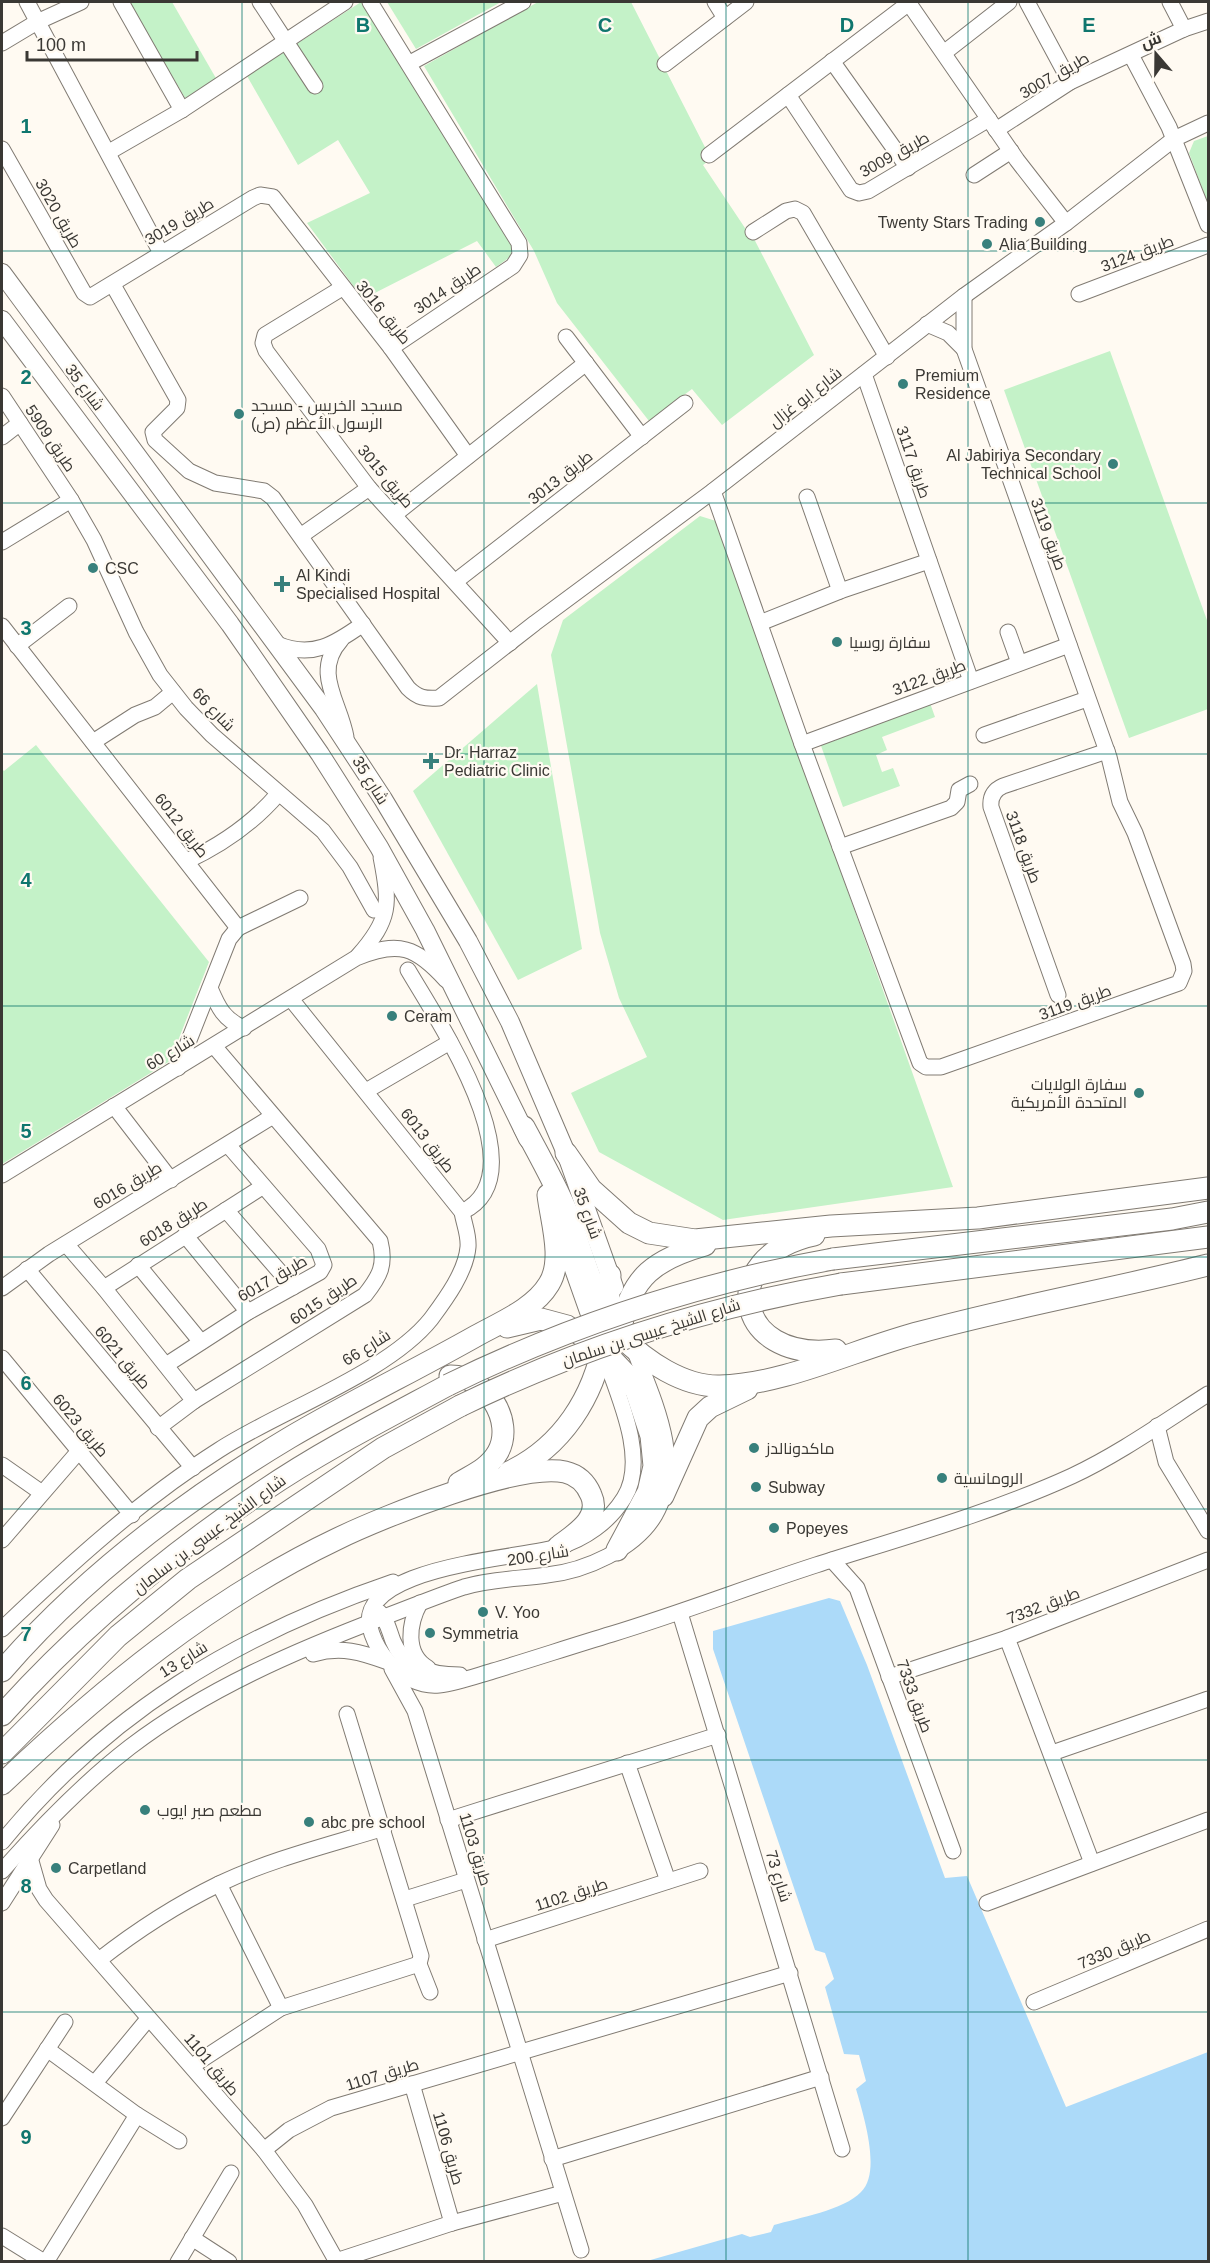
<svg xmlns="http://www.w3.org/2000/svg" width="1210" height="2263" viewBox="0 0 1210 2263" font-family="Helvetica,Cairo,sans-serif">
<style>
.green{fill:#c4f2c8}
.water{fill:#acdaf9}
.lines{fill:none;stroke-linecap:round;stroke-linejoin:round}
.minor-casing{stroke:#817b73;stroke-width:17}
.major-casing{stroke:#817b73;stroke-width:20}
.highway-casing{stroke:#817b73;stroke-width:23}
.minor{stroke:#fff;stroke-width:15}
.major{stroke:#fff;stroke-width:18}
.highway{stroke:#fff;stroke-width:21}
.highway-bridge-casing{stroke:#817b73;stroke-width:23;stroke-linecap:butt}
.highway-bridge{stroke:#fff;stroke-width:21}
.grid{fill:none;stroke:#0f766e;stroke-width:1.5;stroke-opacity:0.55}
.poi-dot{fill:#38807c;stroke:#fffaf2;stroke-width:2}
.labels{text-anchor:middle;stroke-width:4.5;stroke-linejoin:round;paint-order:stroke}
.street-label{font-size:16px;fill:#3a3834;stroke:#fffaf2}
.poi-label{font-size:16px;fill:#3a3834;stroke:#fffaf2;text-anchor:start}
.grid-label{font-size:20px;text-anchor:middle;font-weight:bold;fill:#0f766e;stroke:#fffaf2;stroke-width:4.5;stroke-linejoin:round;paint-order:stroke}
</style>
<rect width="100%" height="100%" fill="#fffaf2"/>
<g class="green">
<path d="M129,2H172L217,80L185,98Z"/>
<path d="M361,2H365L513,247L510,257L496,267L477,241L363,299L307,223L370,193L338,140L298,165L247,76Z"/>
<path d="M387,2H501L416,49Z"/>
<path d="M538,2H631L711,159L703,165L749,234L751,233L814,355L722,425L692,389L649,421L557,303L534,251L424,66Z"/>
<path d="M1208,136V204L1189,153L1194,141Z"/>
<path d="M1110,351L1208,623V709L1129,738L1004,390Z"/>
<path d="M700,516L716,521L953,1187L723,1220L599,1152L571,1093L647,1057L619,998L600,933L551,655L563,620Z"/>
<path d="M537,684L582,949L518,980L413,791Z"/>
<path d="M930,703L935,717L882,737L887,750L876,755L882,772L893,768L900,786L843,807L820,743Z"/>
<path d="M36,745L209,962L170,1061L2,1164V769L4,771Z"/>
</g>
<path class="water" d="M829,1598L840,1601L867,1665L945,1878L967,1876L1066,2107L1208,2052V2261H647L742,2234L750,2237L771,2232L774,2225C798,2218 844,2210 861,2192C882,2172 863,2114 856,2089L866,2081L859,2055L844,2054L825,1987L834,1979L825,1953L815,1950L713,1649V1631Z"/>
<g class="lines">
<defs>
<g id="minor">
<path d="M27,2L161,253"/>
<path d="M121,2L182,110"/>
<path d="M260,2L315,86"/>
<path d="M370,2L519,243L520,255L513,266L391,348"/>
<path d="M715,2L725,18"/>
<path d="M908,2L1017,160L1066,223"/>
<path d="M1027,2L1070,82"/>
<path d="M1170,2L1184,29"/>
<path d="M2,43L37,22L81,2"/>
<path d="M945,52L1009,2"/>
<path d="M1131,55L1169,127L1208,225"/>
<path d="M832,61L908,168"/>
<path d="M410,63L523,2"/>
<path d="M665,64L746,2"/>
<path d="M788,95L851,190L859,193L868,191L989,119"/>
<path d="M996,130L1070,82L1184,29L1208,21"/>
<path d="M2,149L84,293L90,297L253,198L260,195L273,197L391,348L468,456"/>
<path d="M109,152L182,110L345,2"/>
<path d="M709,155L909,3"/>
<path d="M974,175L1011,151"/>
<path d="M753,232L786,211L795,209L803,213L887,357"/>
<path d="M113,285L178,400L177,408L153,432L155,440L189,471L215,483L264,491L273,498L408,688C418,698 425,699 439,698L535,623L713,491L964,296L1066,223L1174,139L1208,123"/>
<path d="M342,288L265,335L263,343L266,351L369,488L510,643"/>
<path d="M1079,294L1208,245"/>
<path d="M927,324L948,333L964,349"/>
<path d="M566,337L642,437"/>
<path d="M864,374L971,681"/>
<path d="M2,396L71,500L94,540L136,632L160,675L186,708L212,735L323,831L350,867L374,910"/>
<path d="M2,437L20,423"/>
<path d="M713,491L802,744L920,1063L926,1067H941L1179,983L1184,971L1183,964L1135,833L1120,802L1109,757L964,349V296"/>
<path d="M807,497L840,591"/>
<path d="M394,515L586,363"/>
<path d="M302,535L369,488"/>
<path d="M2,542L71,500"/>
<path d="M456,581L685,403"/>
<path d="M760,623L840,591L929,561"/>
<path d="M2,626L238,928"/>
<path d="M1008,632L1019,663"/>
<path d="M341,640C312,672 340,702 346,737"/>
<path d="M277,644C312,659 335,644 363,624"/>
<path d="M17,646L69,606"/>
<path d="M984,735L1087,699"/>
<path d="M93,742L135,715L155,707L173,692"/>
<path d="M802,744L1069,645"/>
<path d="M840,847L951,808L957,802L959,790L970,784"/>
<path d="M187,861C221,845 254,822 278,794"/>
<path d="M358,956C391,919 390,904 381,857"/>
<path d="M408,970C436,1018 542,1174 462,1212"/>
<path d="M210,988C218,1007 224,1020 244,1028"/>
<path d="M1058,995L991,807C990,797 994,790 1003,786L1107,751"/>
<path d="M178,1068L229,939L238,928L300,898"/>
<path d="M366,1091L450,1042"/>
<path d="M114,1106L171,1180"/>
<path d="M2,1175L356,958C399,940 416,947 446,980"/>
<path d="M226,1210L293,1287"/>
<path d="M185,1235L248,1312"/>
<path d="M66,1244L104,1288L194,1401"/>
<path d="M138,1265L201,1342"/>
<path d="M27,1269L193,1468"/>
<path d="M2,1288L49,1254L273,1116"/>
<path d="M104,1288L262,1187"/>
<path d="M603,1352C617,1393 649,1459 624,1498C609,1522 585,1539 558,1547C520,1559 346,1566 372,1634C379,1654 394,1670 412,1680C421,1684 430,1686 439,1685C457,1683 476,1676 493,1671C533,1659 572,1646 612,1634C681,1613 748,1587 816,1565C901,1538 991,1513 1072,1476C1119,1454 1164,1422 1208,1394"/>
<path d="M2,1358L132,1515"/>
<path d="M166,1365L248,1312L320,1272L324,1265L318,1249L228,1145"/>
<path d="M1157,1426L1166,1462L1208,1531"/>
<path d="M158,1428L194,1401L365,1295C380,1276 386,1265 380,1241L214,1046"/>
<path d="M2,1465L42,1493"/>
<path d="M2,1540L79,1451"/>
<path d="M832,1560L857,1588L953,1851"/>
<path d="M420,1603C409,1623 404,1654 428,1668"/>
<path d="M379,1612C387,1619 389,1631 393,1641C404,1669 433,1675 460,1675"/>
<path d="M680,1613L842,2149"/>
<path d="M2,1629C69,1565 140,1500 219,1450C279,1411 388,1373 431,1319C445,1300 466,1272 468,1247C469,1235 464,1224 462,1212L291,999"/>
<path d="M1007,1638L1092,1863"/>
<path d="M313,1654C341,1646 361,1652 388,1662"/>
<path d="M392,1669L415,1711L581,2250"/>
<path d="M889,1677L1007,1638L1208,1560"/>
<path d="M347,1714L421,1956L419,1964L430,1992"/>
<path d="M1052,1753L1208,1699"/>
<path d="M627,1763L668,1881"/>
<path d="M448,1820L718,1735"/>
<path d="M2,1842C107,1713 237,1635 393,1582"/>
<path d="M31,1861L39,1889L46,1900L264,2150L305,2205L337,2262"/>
<path d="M2,1871C41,1827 82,1784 130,1747C206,1689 295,1651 384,1617C411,1607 437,1596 464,1587C491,1579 519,1579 547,1575C585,1571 635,1549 655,1515C685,1463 653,1399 634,1349"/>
<path d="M219,1884L281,2008"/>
<path d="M405,1899L466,1880"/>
<path d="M2,1903L52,1825"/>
<path d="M987,1903L1208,1820"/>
<path d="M485,1940L700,1871"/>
<path d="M99,1960C136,1931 176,1905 219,1884C271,1859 329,1845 384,1828"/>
<path d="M1034,2002L1208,1929"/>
<path d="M47,2049L137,2115L179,2141"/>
<path d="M192,2066L281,2008L419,1964"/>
<path d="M95,2083L148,2019"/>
<path d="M412,2084L452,2223"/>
<path d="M2,2118L65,2022"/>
<path d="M264,2150L289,2130L331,2108L790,1973"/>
<path d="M552,2159L821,2077"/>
<path d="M2,2236L44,2262"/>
<path d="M192,2238L229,2262"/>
<path d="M336,2261L452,2223L563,2193"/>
<path d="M46,2262L137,2115"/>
<path d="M178,2262L231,2173"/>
</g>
<g id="major">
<path d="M2,273L324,709L383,799L468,941L510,1022L566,1153L614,1287"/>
<path d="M2,320L230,624L320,754L379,847L425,930L528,1139"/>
<path d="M558,1224L598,1337"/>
</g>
<g id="highway">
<path d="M524,1127C539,1155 555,1183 567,1212C580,1245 598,1313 621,1336C645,1361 684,1387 720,1386C784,1385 858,1348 921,1332C1016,1306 1113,1289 1208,1265"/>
<path d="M566,1153L591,1189L629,1223L649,1233L695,1240L831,1226L978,1218L1208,1188"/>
<path d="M814,1235C716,1256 733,1363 836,1350"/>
<path d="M833,1259L1172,1219L1208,1212"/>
<path d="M841,1284L1208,1237"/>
<path d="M608,1309L610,1275"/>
<path d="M507,1327L541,1319L567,1326L602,1349L625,1373L636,1391L651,1436L654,1466L648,1492L617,1550"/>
<path d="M621,1328C631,1276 656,1259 705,1245"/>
<path d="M450,1376C486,1375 515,1421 498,1452C489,1468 474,1474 459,1483"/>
<path d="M509,1472C562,1447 594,1397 604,1340"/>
<path d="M663,1496L698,1418L710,1407L747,1389"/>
<path d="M2,1671C83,1577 182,1502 289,1438C350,1402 414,1371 476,1336C501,1322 534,1309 549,1284C564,1260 551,1221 548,1195"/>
<path d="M2,1715C78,1630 168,1555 263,1491C322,1451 385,1419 448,1385"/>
<path d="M2,1753L118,1636L188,1579L383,1448L460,1406"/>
<path d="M2,1784C102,1689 211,1599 337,1539C382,1517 519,1462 565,1472C578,1475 586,1483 591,1495C602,1519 573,1535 558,1547"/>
</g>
</defs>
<use href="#minor" class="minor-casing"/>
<use href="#major" class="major-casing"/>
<use href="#highway" class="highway-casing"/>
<use href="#minor" class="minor"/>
<use href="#major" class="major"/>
<use href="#highway" class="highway"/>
<defs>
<g id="highway-bridge">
<path d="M448,1385C570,1325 700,1283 833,1259"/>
<path d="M460,1406C581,1347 708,1307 841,1284"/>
</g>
</defs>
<use href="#highway-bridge" class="highway-bridge-casing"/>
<use href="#highway-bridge" class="highway-bridge"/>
</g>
<path class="grid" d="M242,2V2262M484,2V2262M726,2V2262M968,2V2262M2,251H1208M2,503H1208M2,754H1208M2,1006H1208M2,1257H1208M2,1509H1208M2,1760H1208M2,2012H1208"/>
<g class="poi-dot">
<circle cx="1040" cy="222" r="6"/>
<circle cx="987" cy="244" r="6"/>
<circle cx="903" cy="384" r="6"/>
<circle cx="239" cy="414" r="6"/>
<circle cx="1113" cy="464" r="6"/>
<circle cx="93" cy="568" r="6"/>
<path d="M279 575h6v6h6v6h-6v6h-6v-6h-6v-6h6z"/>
<circle cx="837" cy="642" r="6"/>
<path d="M428 752h6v6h6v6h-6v6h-6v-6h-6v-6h6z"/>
<circle cx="392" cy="1016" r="6"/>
<circle cx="1139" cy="1093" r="6"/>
<circle cx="754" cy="1448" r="6"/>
<circle cx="942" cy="1478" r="6"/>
<circle cx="756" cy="1487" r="6"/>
<circle cx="774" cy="1528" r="6"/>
<circle cx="483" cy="1612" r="6"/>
<circle cx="430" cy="1633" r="6"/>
<circle cx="145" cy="1810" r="6"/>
<circle cx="309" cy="1822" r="6"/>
<circle cx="56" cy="1868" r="6"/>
</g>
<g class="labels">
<g class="street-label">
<text transform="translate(1054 75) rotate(-30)" y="6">طريق 3007</text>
<text transform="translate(894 154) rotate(-29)" y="6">طريق 3009</text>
<text transform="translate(59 213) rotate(60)" y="6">طريق 3020</text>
<text transform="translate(179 221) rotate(-31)" y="6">طريق 3019</text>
<text transform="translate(1137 253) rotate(-21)" y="6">طريق 3124</text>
<text transform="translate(447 288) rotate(-34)" y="6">طريق 3014</text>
<text transform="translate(384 312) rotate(51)" y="6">طريق 3016</text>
<text transform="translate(85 387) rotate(53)" y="6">شارع 35</text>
<text transform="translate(805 397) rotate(-38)" y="6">شارع ابو غزال</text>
<text transform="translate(51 438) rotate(56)" y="6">طريق 5909</text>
<text transform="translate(914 462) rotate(71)" y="6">طريق 3117</text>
<text transform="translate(386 476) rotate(50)" y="6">طريق 3015</text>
<text transform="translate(560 477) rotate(-38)" y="6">طريق 3013</text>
<text transform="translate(1049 534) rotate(70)" y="6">طريق 3119</text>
<text transform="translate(929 677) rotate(-20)" y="6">طريق 3122</text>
<text transform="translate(214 709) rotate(46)" y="6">شارع 66</text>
<text transform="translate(371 780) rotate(58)" y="6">شارع 35</text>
<text transform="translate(182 825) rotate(52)" y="6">طريق 6012</text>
<text transform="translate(1024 847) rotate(70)" y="6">طريق 3118</text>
<text transform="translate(1075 1002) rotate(-20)" y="6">طريق 3119</text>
<text transform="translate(170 1052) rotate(-31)" y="6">شارع 60</text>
<text transform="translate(428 1140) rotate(52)" y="6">طريق 6013</text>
<text transform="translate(127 1185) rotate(-31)" y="6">طريق 6016</text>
<text transform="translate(588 1213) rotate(70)" y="6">شارع 35</text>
<text transform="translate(173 1222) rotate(-32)" y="6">طريق 6018</text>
<text transform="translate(272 1278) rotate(-30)" y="6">طريق 6017</text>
<text transform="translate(323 1299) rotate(-34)" y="6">طريق 6015</text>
<text transform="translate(651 1332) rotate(-18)" y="6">شارع الشيخ عيسى بن سلمان</text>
<text transform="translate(366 1347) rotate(-32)" y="6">شارع 66</text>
<text transform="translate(123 1357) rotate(50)" y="6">طريق 6021</text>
<text transform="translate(81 1425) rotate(50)" y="6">طريق 6023</text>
<text transform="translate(209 1534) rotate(-37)" y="6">شارع الشيخ عيسى بن سلمان</text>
<text transform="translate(538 1555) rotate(-9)" y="6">شارع 200</text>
<text transform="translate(1043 1605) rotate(-21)" y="6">طريق 7332</text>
<text transform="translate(183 1659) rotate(-32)" y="6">شارع 13</text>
<text transform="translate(915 1696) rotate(70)" y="6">طريق 7333</text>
<text transform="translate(476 1849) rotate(73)" y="6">طريق 1103</text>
<text transform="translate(779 1876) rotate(73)" y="6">شارع 73</text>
<text transform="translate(571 1894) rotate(-18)" y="6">طريق 1102</text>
<text transform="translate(1114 1949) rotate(-23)" y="6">طريق 7330</text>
<text transform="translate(212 2064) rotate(50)" y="6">طريق 1101</text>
<text transform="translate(382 2074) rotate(-17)" y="6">طريق 1107</text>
<text transform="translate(449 2148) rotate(74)" y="6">طريق 1106</text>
</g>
<g class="poi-label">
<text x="1028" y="228" text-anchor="end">Twenty Stars Trading</text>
<text x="999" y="250">Alia Building</text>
<text x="915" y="381">Premium<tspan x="915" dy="18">Residence</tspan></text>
<text x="251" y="411">مسجد الخريس - مسجد<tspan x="251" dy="18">الرسول الأعظم (ص)</tspan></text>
<text x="1101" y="461" text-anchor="end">Al Jabiriya Secondary<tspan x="1101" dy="18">Technical School</tspan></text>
<text x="105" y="574">CSC</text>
<text x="296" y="581">Al Kindi<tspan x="296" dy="18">Specialised Hospital</tspan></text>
<text x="849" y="648">سفارة روسيا</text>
<text x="444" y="758">Dr. Harraz<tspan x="444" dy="18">Pediatric Clinic</tspan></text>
<text x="404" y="1022">Ceram</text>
<text x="1127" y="1090" text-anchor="end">سفارة الولايات<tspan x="1127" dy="18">المتحدة الأمريكية</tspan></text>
<text x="766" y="1454">ماكدونالدز</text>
<text x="954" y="1484">الرومانسية</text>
<text x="768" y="1493">Subway</text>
<text x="786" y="1534">Popeyes</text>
<text x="495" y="1618">V. Yoo</text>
<text x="442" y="1639">Symmetria</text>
<text x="157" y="1816">مطعم صبر ايوب</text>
<text x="321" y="1828">abc pre school</text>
<text x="68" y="1874">Carpetland</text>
</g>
</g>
<g class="grid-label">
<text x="363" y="32">B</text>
<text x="605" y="32">C</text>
<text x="847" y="32">D</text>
<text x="1089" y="32">E</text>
<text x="26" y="133">1</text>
<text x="26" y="384">2</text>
<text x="26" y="635">3</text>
<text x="26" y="887">4</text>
<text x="26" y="1138">5</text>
<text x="26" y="1390">6</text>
<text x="26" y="1641">7</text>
<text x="26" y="1893">8</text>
<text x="26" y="2144">9</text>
</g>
<rect width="1210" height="2263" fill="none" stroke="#3a3834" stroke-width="6"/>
<g transform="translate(1156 54) rotate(340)" stroke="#fffaf2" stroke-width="4.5" paint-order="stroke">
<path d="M0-4.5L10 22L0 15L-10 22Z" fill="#3a3834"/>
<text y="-9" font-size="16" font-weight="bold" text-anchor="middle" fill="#3a3834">ش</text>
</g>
<path d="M27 51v9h170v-9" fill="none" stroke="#3a3834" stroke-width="3"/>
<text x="36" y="51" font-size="18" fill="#3a3834" stroke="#fffaf2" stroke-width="4.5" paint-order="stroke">100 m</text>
</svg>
